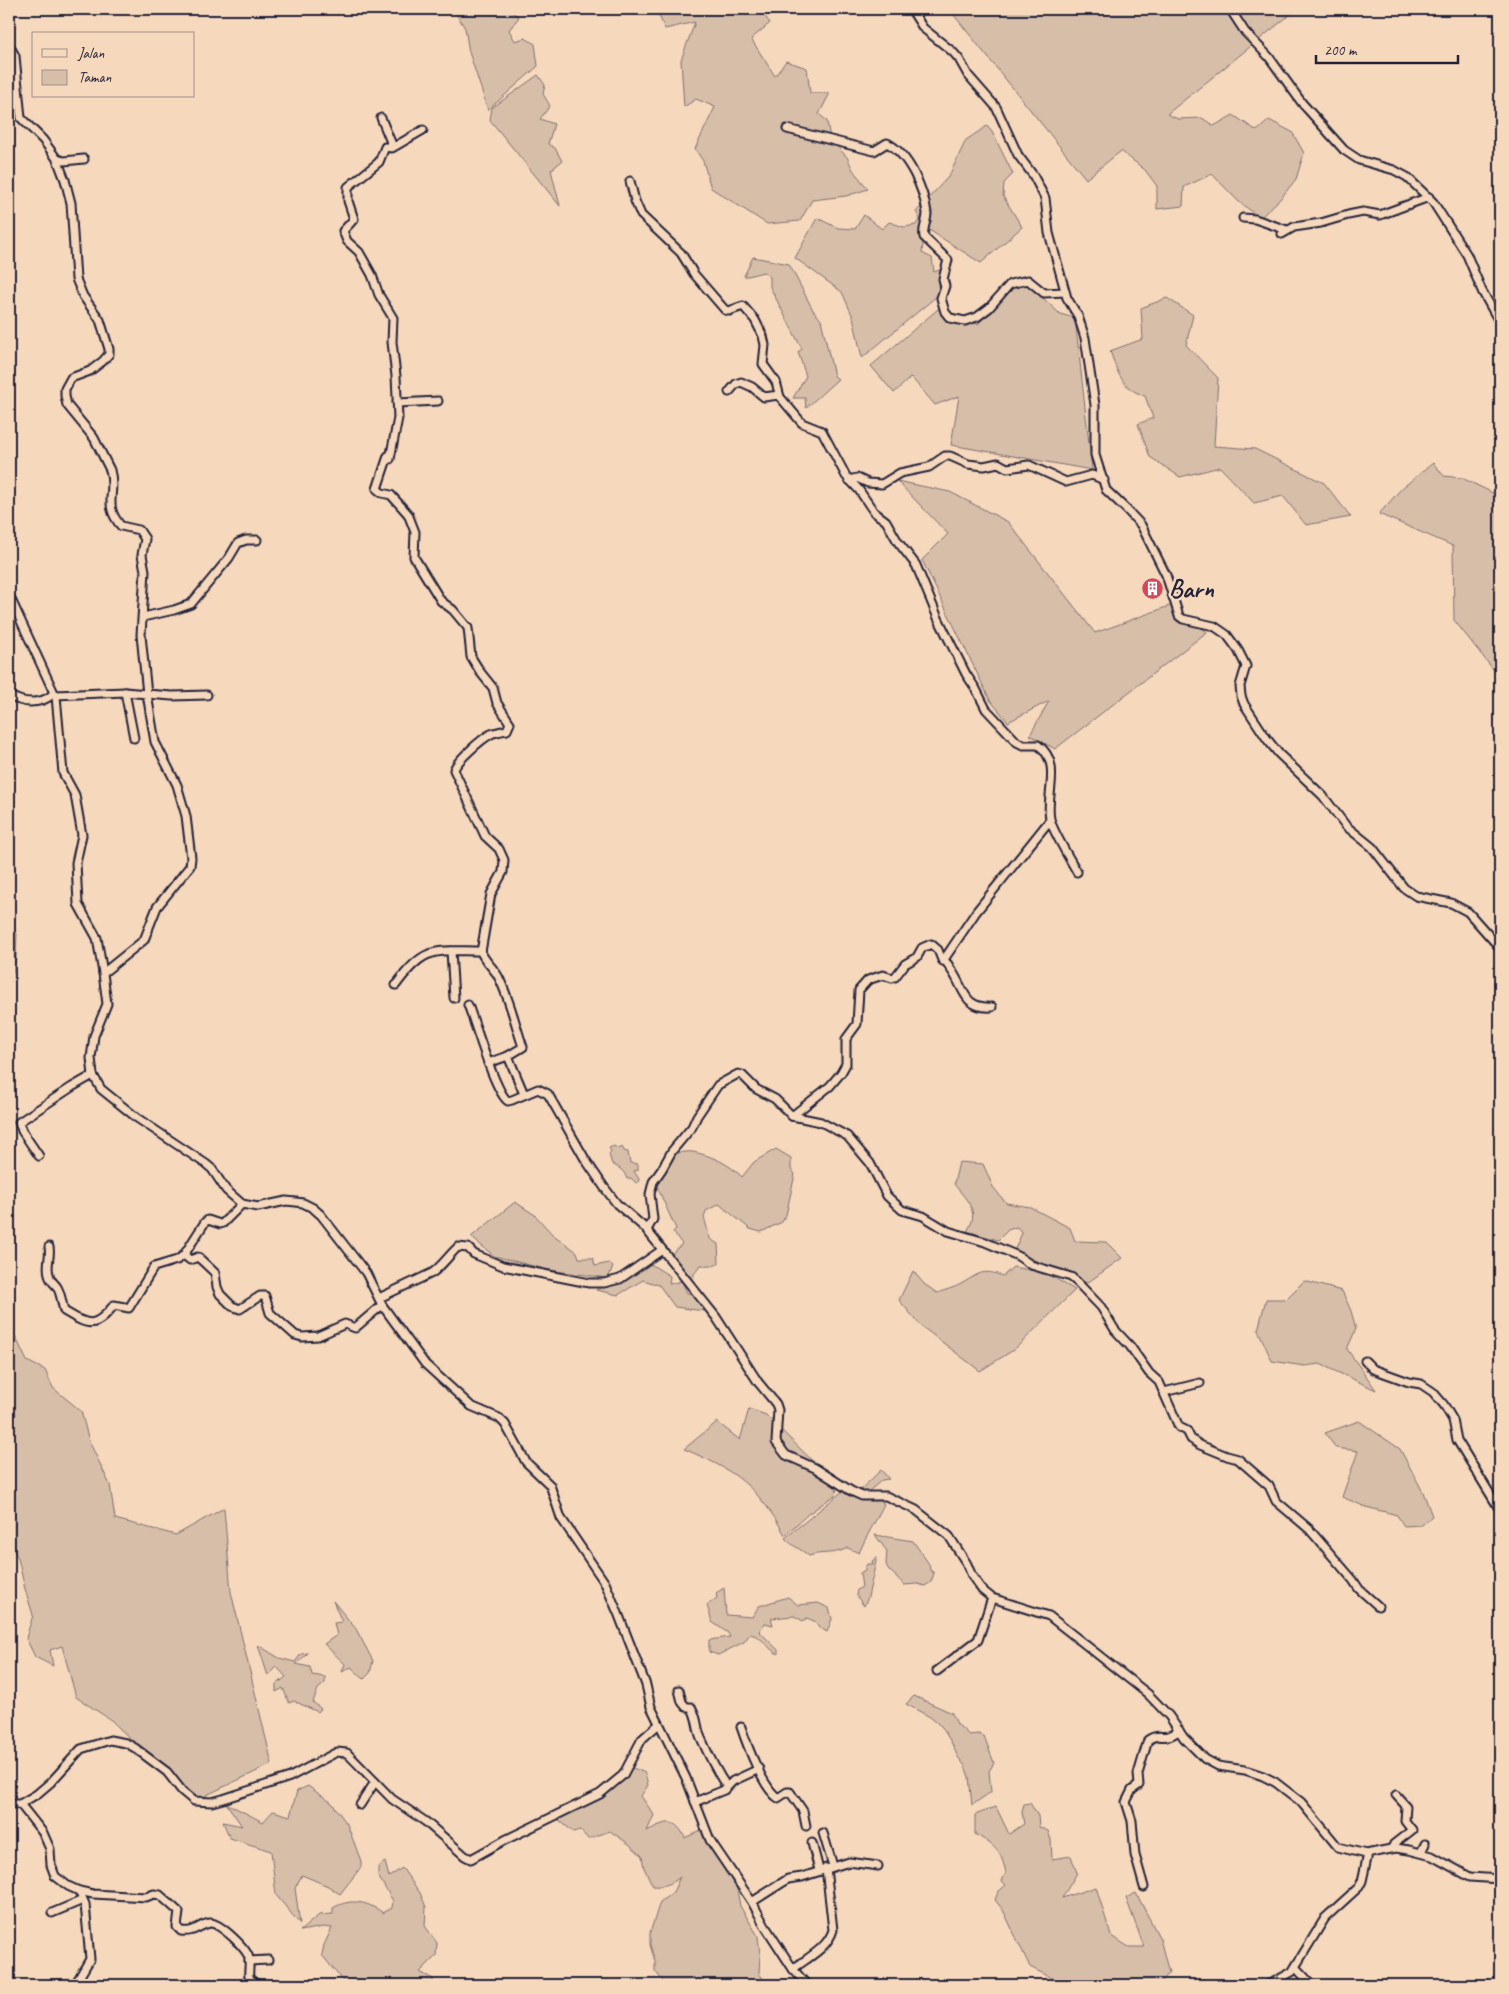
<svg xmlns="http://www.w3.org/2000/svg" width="1509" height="1994" viewBox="0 0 1509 1994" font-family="Caveat,sans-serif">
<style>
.green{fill:#d7bea9;stroke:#7c7072}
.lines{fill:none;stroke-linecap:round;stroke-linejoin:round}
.minor-casing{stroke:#22223b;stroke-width:11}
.minor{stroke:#f6d8bc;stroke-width:7}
.labels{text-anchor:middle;stroke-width:5;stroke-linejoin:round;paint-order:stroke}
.poi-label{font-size:25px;font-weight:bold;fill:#22223b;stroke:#f6d8bc;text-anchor:start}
</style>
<rect width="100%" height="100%" fill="#f6d8bc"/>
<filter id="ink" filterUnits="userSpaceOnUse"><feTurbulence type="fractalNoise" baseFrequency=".02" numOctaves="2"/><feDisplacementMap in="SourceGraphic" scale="10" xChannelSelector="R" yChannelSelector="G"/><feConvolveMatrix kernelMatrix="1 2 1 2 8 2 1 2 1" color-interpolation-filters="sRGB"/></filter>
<g filter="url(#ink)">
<g class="green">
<path d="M453,9H508L519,17L509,30L515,41L525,38L535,44L538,66L488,110L469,52L465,28Z"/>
<path d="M656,9H759L770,23L751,39L775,76L786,61L807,68L810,93H830L819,114L827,121L830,139L847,157L853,170L868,189L846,196L812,200L800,221L767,224L711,188L703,161L695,149L715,107L696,99L684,107L681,60L695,22L665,29Z"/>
<path d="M949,9H1297L1167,114L1178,119L1202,118L1214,126L1233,115L1257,131L1269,120L1292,132L1304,153L1296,179L1281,198L1260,218L1238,201L1212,174L1184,187L1183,206L1157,209V186L1145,170L1121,151L1086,179Z"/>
<path d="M538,75L545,85L543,94L550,106L540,119L554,124L548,144L555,148L562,161L551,170L560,206L490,120L492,108Z"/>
<path d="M987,126L992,132L1013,174L1004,183L1003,196L1022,227L981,263L929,230L921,219L923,243L922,253L932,258L934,272L942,269L937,296L862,358L853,317L842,292L795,258L817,218L838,228L855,229L864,215L882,229L889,222L904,227L916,225L920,218L916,212L949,176L966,140Z"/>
<path d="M753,257L789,264L813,310L821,320L834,376L838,379L806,408L805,398H793L806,376L798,352L802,349L770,287V277L763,272L748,276H744Z"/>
<path d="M1028,284L1060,314L1075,318L1092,470L951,445L959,396L935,405L911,377L894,393L871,366L938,309L948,320L978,324L1011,288Z"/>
<path d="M1167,298L1193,315L1186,345L1218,378L1214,446L1255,449L1324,483L1351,517L1306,525L1283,496L1254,503L1220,467L1180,477L1150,457L1138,424L1153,418L1145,396C1121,388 1118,373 1110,351L1143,339L1141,308Z"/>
<path d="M1433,463L1444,476L1462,478L1493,493L1500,523V678L1454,620L1453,546L1379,514L1402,488Z"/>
<path d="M897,481L950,492L1008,522L1095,633L1172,605L1207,632L1055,749L1030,735L1049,701L1008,722L990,700L922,560L948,534Z"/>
<path d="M9,922L17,934L16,958L9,991Z"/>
<path d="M614,1146L619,1149L622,1147L624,1151L628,1152L630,1163L638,1164V1170L634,1171L640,1181L636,1183L631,1178L627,1179C624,1170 619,1168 612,1164L609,1155L611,1151L609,1148Z"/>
<path d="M776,1149L791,1158V1169L795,1174L786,1215L782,1222L761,1232L750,1229L719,1204L706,1211L704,1217L710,1239L718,1244L719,1264L712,1266L701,1265L694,1274L693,1285L669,1256L682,1244L673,1232L676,1229L655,1182L673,1154C679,1153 687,1151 693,1152C710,1155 730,1164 742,1177L754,1162Z"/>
<path d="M959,1162L983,1164L993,1187L1006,1203L1030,1207L1070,1228L1075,1241L1106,1242L1122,1258L1087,1283L1014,1251L1022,1233L1017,1227L1008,1230L998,1240L967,1231C981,1211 966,1200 954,1184Z"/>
<path d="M515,1202L535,1215L552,1234L577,1252L579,1258H593L595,1266L609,1263L613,1267L608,1278L549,1270L494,1256L471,1237Z"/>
<path d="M649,1263L670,1276L669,1284L682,1281L687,1293L697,1294L704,1311L675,1307L659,1285L643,1280L618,1295L596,1290Z"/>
<path d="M1013,1267L1046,1273L1075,1290L1015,1349L980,1371L921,1326L899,1300L913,1271L924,1284L937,1293C945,1290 954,1288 961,1284C979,1274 981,1268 1003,1276Z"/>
<path d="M1304,1281L1342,1291L1351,1311L1356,1329L1347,1349L1376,1390L1320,1364L1304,1366L1272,1361L1258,1330L1266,1299H1286Z"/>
<path d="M9,1323L27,1361L45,1370L53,1388L81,1411L89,1441L110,1485L115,1519L176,1535L224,1508L231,1592L272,1764L194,1801L111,1720L76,1697L62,1646L50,1650L53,1666L35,1657L26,1638L33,1615L25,1589L18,1558L9,1541Z"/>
<path d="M749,1409L766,1415L838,1486L835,1495L808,1514L785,1535C758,1487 735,1470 684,1449L717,1422L740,1440Z"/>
<path d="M1359,1421L1400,1449L1423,1492L1432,1516L1422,1525L1404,1526L1397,1515L1366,1507L1342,1497L1358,1451L1336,1448L1325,1433Z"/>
<path d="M881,1470L889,1479L882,1480L869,1491L884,1504C876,1521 866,1536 859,1553L848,1548C831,1556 823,1551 809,1556C801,1549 792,1546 785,1538L849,1486L858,1492Z"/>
<path d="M875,1535L913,1541L929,1564L930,1570L934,1573L931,1582L925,1586L918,1584L904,1585C899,1577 886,1571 886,1563C886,1559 887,1555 887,1551Z"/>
<path d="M877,1557L868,1597L864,1606L856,1595L857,1590L862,1587L860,1573L865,1570V1568L867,1564H873L872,1561Z"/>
<path d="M724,1588L726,1615L752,1617L759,1606L788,1597L798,1605L818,1603L829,1608L832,1619L827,1632L819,1627L816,1622L807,1618L803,1621L794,1616L771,1618L773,1625L765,1623L759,1631L778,1650V1654C765,1647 764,1637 750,1634L744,1642L718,1655L709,1652V1640L730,1637L728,1633L712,1622L707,1605L717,1598L716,1593Z"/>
<path d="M333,1601L356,1629L373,1661L370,1673L364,1679L351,1667L342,1672L345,1664L324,1644L337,1635L334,1623L342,1622Z"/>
<path d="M258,1645L279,1658L295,1662L301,1654L308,1653L296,1664L310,1667L312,1675L325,1677V1683L318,1689L313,1702L321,1709L318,1712L294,1701L289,1703L283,1688L276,1692V1685L286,1677L277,1667L268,1676Z"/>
<path d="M914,1696L952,1713L957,1724L969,1735L978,1734L984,1736L994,1763L989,1771L991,1792L972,1805L969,1777L965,1766L958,1757L952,1744L942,1727L930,1717L906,1704Z"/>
<path d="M633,1768L645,1773L648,1785L641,1796L654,1815L647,1831C665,1822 675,1816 685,1838L701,1830L708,1845L735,1879L740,1906L758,1936L760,1954L759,1973L764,1980V1985H666L655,1971V1961L650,1945V1933L660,1902L673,1892L680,1877C672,1884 663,1887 653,1886L644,1868L642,1856L629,1844L610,1831L588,1839L580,1830L573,1832L558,1819L611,1789Z"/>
<path d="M308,1786L332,1803L347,1824L361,1861V1867L340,1894L328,1886L302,1875L295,1888L300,1924L276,1895L271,1851L230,1838L223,1822L242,1826L226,1803L263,1822L273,1811L290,1816L297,1791Z"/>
<path d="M1030,1803L1038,1816L1039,1827L1048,1831L1051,1840L1052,1859L1071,1856L1077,1873L1062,1898L1096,1887L1111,1936L1129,1947H1144L1126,1898L1136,1893L1160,1939L1169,1973L1159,1985H1066L1030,1967L1003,1910L995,1900L998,1892L1006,1885L1002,1881L1006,1873C1001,1850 995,1846 975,1834V1815L996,1807L1009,1834L1024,1824L1022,1812L1024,1804Z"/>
<path d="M385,1862L389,1877L402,1868L420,1893L426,1907L425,1926L437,1943L436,1956L420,1972L433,1979V1985H346L322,1955L324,1945L332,1928L323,1927L300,1931L319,1915L333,1914V1908C350,1898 367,1901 383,1913L392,1908L393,1901L378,1876V1867Z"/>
</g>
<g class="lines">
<defs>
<g id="minor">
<path d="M911,9L923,28L953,52L959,59L968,75L996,107L1018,155L1033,175L1045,198L1049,233L1067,298L1078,316L1085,338L1095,405V455L1106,490L1126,509L1141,525L1166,575L1179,616L1183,619L1214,626L1227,635L1238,650L1246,666L1240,686L1241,696L1244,704L1267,739L1279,754L1323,796L1346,826L1372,847L1404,888L1416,896L1451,903L1468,912L1500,948"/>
<path d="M1230,9L1245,32L1269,57L1302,103L1344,150L1359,160L1394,170L1407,177L1433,202L1467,255L1482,291L1500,323"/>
<path d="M9,45L15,56L21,118L43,140L57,159L65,180L71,203L76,279L83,296L100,320L109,349V354L103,361L90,371L71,378L65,389V396L67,405L94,438L110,470C117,493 102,504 121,526L139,530L145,539L142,555L145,571L141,635L147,694L172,696L207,695"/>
<path d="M381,118L393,147"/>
<path d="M787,129L874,151L887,143C909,154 924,190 927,213C927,222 922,229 924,237L948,260L943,279L945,286L941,298L945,312L950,318L965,321L977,317L989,308L1010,284L1028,280L1044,293L1065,292"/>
<path d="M57,159L64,161L84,159"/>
<path d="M630,181L635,201L641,215L681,253L694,274L725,310L729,311L743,306L755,320L763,336L765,345L763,364L776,382L780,397L802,423L822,431L846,476L859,490L874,512L886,521L898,542L916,565L938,618L966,674L976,689L986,709L1017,742L1023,745H1038C1063,763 1045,794 1050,819C1052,830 1071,861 1077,872"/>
<path d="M1243,218L1255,219L1287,230"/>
<path d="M1282,234L1294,227L1321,223L1348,215L1363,212L1380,215L1429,197"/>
<path d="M729,392L736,384L741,382L752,387L764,397L779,395"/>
<path d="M397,403L438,401"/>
<path d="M388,456L377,489L382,493L391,495L408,514L415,532L414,557L441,601L453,610L468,628L471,657L481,673L493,688L497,703L510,723L507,730C502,731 496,732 491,734C483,738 456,761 454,770L485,836L499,849L504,860L503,872L491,894L481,952C485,962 495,969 499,978C510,1000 515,1024 523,1047L508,1056L524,1094"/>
<path d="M390,459L398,418L396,376L392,342L393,318L379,295L372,275L359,252L347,241L343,231L354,219L348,201V187L379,162L385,147L392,148L423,130"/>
<path d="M849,480L857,478L868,483L882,484L900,473L929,467L945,456H950L968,464L984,466L998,463L1007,468L1029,465L1066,482L1092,475L1104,480"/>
<path d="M9,595L55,695L125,692L147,694L155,742L177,785L186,816L191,858L190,866L157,907L144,940L103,973L107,1004L94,1036L91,1058L93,1075L101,1089L137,1118L206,1164L212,1169L226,1190L242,1204L258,1207L286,1201L296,1202L303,1203L313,1208L321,1215L366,1273L382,1305L425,1364L471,1406L499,1418L505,1424L526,1462L550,1485L561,1518L605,1583L618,1613L646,1685L651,1707L686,1778L710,1840L752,1902L765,1926L793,1969L807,1985"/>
<path d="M143,617L174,610L191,604L229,558L238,543L246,540H257"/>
<path d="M125,692L134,738"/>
<path d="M9,695C22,704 41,705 53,694"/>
<path d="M56,696L63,773L75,795L82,835L76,863L78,904L97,938L103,973"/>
<path d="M451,951L454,998"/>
<path d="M943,961L976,912L1050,820"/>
<path d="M396,985C425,945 435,951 481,951"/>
<path d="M468,1005C475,1022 495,1093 508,1101L512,1100L538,1089L548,1094L585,1159L604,1187L617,1204L645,1228L716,1317L758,1382L776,1404L778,1410L776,1442L786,1455L815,1468L851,1491L862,1496H886L916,1510L949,1536L967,1564L972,1576L982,1590L992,1598L1049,1616L1148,1694L1169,1716L1184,1738L1205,1759L1218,1766L1245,1770L1263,1776L1275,1782L1301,1802L1338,1847L1366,1854L1396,1848L1409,1850L1432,1856L1470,1877L1500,1879"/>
<path d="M488,1063L508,1056"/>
<path d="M792,1116L821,1122L847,1136L870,1163L887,1196L902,1210L923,1216L948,1231L985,1242L1018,1256L1031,1265L1071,1277L1077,1282L1101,1307L1115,1330L1130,1346L1149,1373L1159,1382L1179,1427L1187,1431L1191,1439L1200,1445L1227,1456L1238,1459L1269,1486L1276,1501L1309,1529L1353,1580L1359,1589L1378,1606"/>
<path d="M39,1156L22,1131L19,1122L72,1087L93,1075"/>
<path d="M242,1204L223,1223L220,1224L208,1220L205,1222L184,1255L190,1260L198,1257L215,1273L217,1287L220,1294L232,1306L240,1309L260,1296H265L270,1313L295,1335L302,1337L318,1336L345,1324L355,1328L382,1305"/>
<path d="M647,1230L653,1219L650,1194L653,1182L662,1169L672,1151L692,1127L697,1116L718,1085L738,1074L742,1075L756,1089L775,1099L792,1116L830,1086L841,1073L846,1064V1039L857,1024L859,990L868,980L883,975L892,978L895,977L905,964L917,957L922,948L931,944L938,950L942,960C949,962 948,966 952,971C965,990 964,1009 992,1007"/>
<path d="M49,1247C51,1256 46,1265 49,1274C50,1282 54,1282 57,1287C61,1293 62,1304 64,1311C89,1326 95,1329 114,1305L129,1308L154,1267L177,1260L184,1255"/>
<path d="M379,1298L432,1273C442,1266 449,1255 458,1247L468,1248L474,1254L503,1266L589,1283H604L620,1279L662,1250"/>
<path d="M1365,1361L1373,1369L1409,1382L1421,1384L1433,1392L1444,1405L1453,1420L1457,1440L1500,1510"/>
<path d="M1164,1392L1200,1383"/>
<path d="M937,1671L978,1640L992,1598"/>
<path d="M679,1690L682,1702L686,1707H691C698,1717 696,1727 701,1738C708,1754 716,1771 727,1787"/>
<path d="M741,1727C747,1745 763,1788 778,1798L787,1792H790L803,1811L806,1826"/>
<path d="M695,1802L724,1790L733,1781L759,1769"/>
<path d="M9,1804H20L37,1794L51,1782L81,1749L110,1740L126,1743L135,1748L167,1772L182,1791L194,1801L212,1802L223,1799L290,1777L337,1752L347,1753L392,1799L426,1822L465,1856L471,1859L505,1840L600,1794L623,1775L642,1739L659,1724"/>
<path d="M20,1804L43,1833L50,1849L51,1865L55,1876L68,1886L79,1891L93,1894L146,1897L154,1894L160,1895L179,1912L177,1927L181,1931C195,1933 198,1925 210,1923C219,1922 249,1950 249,1959C250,1965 248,1971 249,1978L257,1985"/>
<path d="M360,1805L375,1782"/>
<path d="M823,1833L833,1866"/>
<path d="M812,1843L819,1870"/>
<path d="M1392,1848L1394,1844L1412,1830L1405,1821L1406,1806L1396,1795"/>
<path d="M1421,1852L1425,1844"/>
<path d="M1144,1887L1135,1855L1132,1821L1126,1802L1132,1790L1139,1785L1138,1774L1148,1740C1160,1731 1164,1743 1179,1730"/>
<path d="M752,1902L788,1879L802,1877L849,1862L878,1866"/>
<path d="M52,1913L83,1900"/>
<path d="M249,1961L268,1960"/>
<path d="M1296,1968L1312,1985"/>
<path d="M793,1969C807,1958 828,1948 833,1930L826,1868"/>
<path d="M54,1985L76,1983L90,1959L85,1904L79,1891"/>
<path d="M1268,1985L1292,1972L1325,1918L1359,1887L1362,1881L1368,1854"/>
</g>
</defs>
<use href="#minor" class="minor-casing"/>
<use href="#minor" class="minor"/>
</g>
</g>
<defs>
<symbol id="building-disc" viewBox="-11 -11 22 22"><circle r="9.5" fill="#d1495b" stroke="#f6d8bc"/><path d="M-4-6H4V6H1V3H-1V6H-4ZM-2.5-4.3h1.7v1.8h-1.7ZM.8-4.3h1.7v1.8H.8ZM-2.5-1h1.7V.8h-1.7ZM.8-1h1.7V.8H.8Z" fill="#fff"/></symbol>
</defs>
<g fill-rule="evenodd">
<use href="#building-disc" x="1140" y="576" width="25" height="25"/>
</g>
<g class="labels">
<g class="poi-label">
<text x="1169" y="597">Barn</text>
</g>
</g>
<rect width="1509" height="1994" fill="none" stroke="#f6d8bc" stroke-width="30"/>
<rect x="15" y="15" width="1479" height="1964" fill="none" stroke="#22223b" stroke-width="2" filter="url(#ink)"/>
<rect x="32" y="32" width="162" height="65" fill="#f6d8bc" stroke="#a18f88"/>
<rect x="42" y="49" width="25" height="8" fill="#f6d8bc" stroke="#a18f88"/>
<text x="78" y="58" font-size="15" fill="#22223b">Jalan</text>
<rect x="42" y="70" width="25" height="15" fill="#d7bea9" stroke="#a18f88"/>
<text x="78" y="82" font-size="15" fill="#22223b">Taman</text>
<path d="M1316 55v8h142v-8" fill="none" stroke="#22223b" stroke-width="2.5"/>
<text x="1324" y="55" font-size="15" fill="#22223b" stroke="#f6d8bc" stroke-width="4" paint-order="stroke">200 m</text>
</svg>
